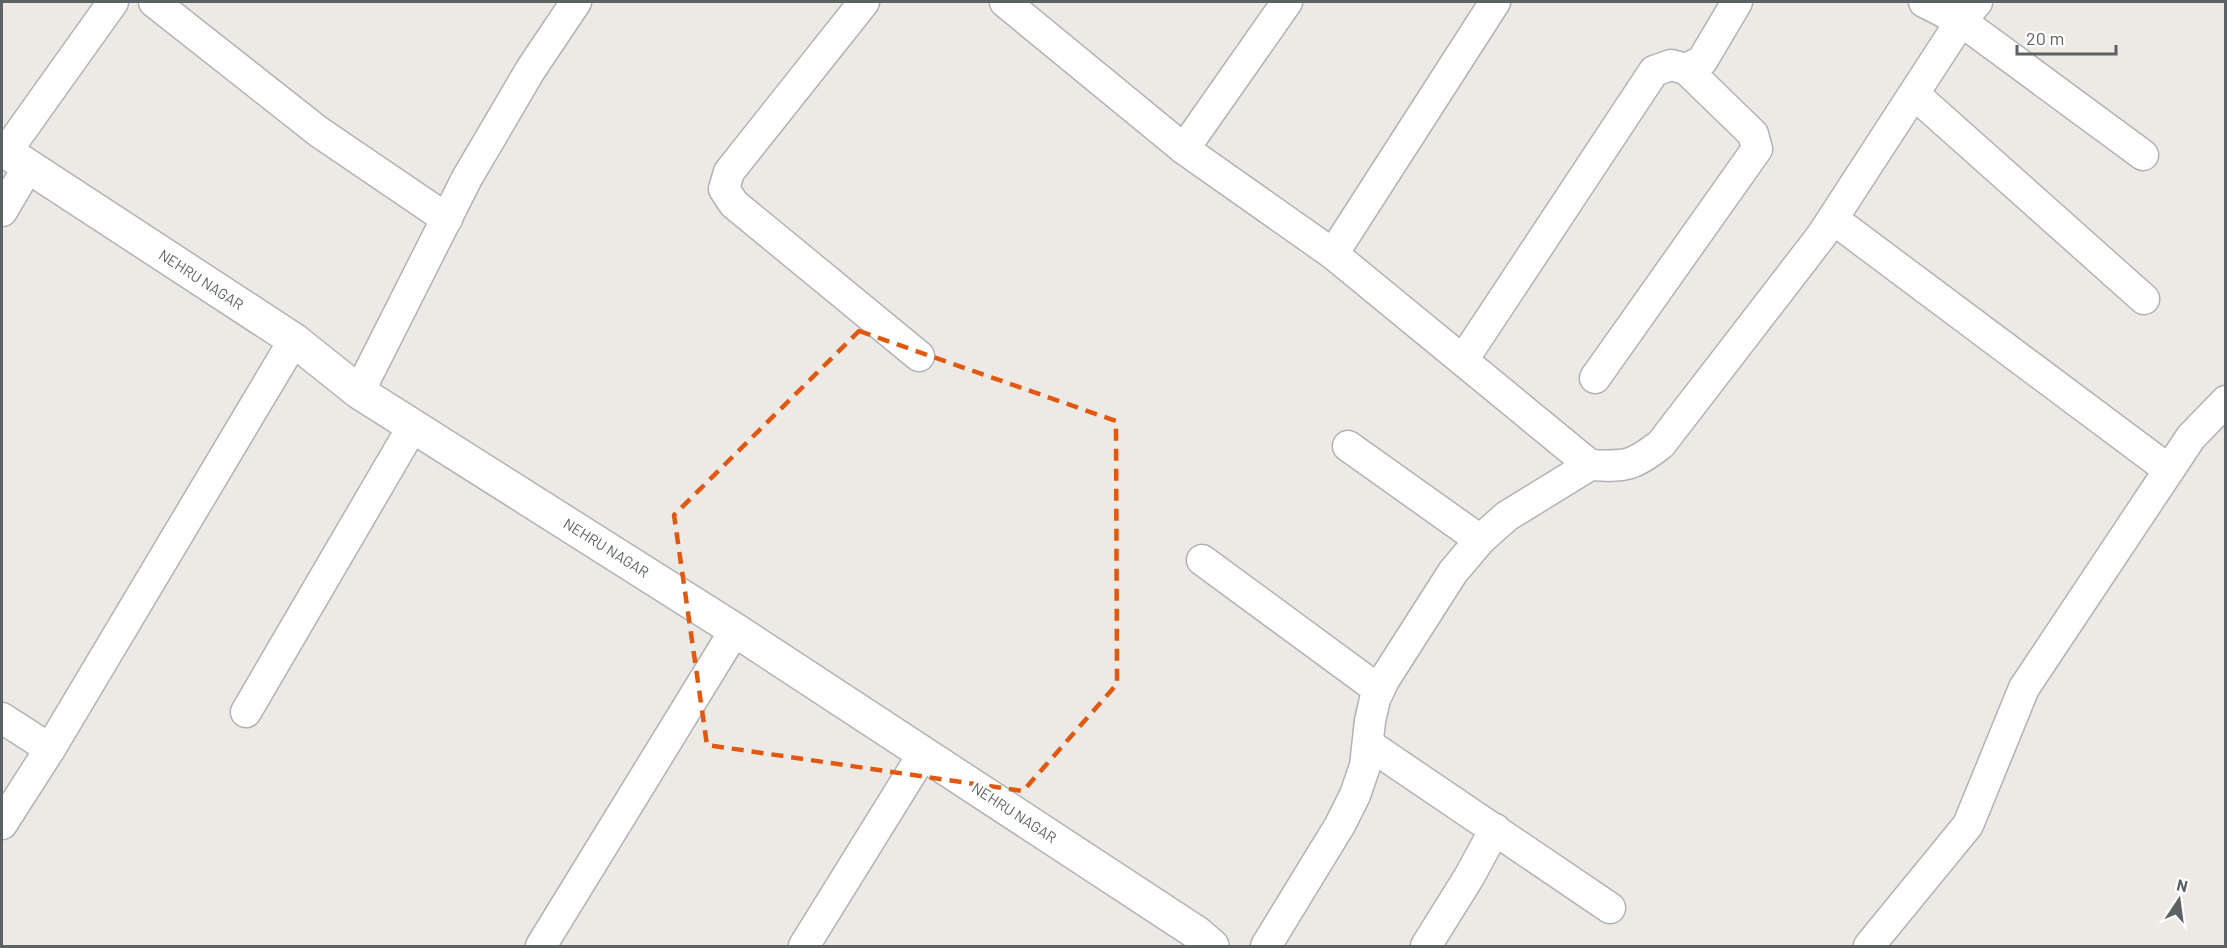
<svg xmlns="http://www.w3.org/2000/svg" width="2227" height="948" viewBox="0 0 2227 948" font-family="Barlow,sans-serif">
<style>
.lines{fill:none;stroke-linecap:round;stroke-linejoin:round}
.minor-casing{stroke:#b0b3b5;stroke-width:33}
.tertiary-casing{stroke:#b0b3b5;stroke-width:36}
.minor{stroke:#fff;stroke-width:30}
.tertiary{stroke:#fff;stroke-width:33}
.marked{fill:none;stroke:#e15910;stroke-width:4.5;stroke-dasharray:12 8;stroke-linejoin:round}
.labels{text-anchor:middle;stroke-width:6;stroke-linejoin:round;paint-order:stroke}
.street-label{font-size:15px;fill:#5c6163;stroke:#fff}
</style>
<rect width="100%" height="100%" fill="#ede9e5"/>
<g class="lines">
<defs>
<g id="minor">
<path d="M154,2L319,132L447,219"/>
<path d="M864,2L729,172L724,189L734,204L919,356"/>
<path d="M1005,2L1184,149L1333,254L1590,465L1507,516L1480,540L1453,572L1384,680L1375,699L1370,721L1365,766L1355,795L1340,825L1266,946"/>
<path d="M1924,2L1961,21L2143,155"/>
<path d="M1914,94L2144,299"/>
<path d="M1184,149L1287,2"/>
<path d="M6,152L113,2"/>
<path d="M2,211L28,167"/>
<path d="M1833,219L2169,470"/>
<path d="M1333,254L1495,2"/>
<path d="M1463,360L1654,71L1671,65L1686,69L1702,61L1737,2"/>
<path d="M1595,378L1757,149L1753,134L1686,69"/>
<path d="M359,392L467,178L531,69L576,2"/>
<path d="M1348,446L1480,540"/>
<path d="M1590,465C1626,467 1633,466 1661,444L1822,235L1961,21L1977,2"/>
<path d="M1202,560L1379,690"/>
<path d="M246,712L413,426"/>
<path d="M2,718L50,749"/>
<path d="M1368,744L1610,908"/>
<path d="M2,824L50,749L294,340"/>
<path d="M541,946L735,630"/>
<path d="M804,946L923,754"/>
<path d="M1426,946L1469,877L1495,829"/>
<path d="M1869,946L1968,825L2024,688L2191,437L2226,401"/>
</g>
<path id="tertiary" d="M2,149L294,340L359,392L735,630L1197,933L1212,946"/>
</defs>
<use href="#minor" class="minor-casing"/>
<use href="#tertiary" class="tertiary-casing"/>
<use href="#minor" class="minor"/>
<use href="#tertiary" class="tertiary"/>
</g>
<path class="marked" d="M859,331L1116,421L1117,684L1023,791L707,745L674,515Z"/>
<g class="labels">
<g class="street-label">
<text transform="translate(201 280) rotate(33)" y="5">NEHRU NAGAR</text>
<text transform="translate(606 548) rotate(32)" y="5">NEHRU NAGAR</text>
<text transform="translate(1014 813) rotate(33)" y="5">NEHRU NAGAR</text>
</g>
</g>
<rect width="2227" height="948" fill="none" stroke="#5c6163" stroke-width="6"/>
<g transform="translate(2179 900) rotate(13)" stroke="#ffffff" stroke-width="4.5" paint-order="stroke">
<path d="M0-4.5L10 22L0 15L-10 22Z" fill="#5c6163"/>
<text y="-9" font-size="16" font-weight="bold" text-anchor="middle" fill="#5c6163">N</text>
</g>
<path d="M2017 45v9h99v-9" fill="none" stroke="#5c6163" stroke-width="3"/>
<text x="2026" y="45" font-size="18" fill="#5c6163" stroke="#ffffff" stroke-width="4.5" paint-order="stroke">20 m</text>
</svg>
